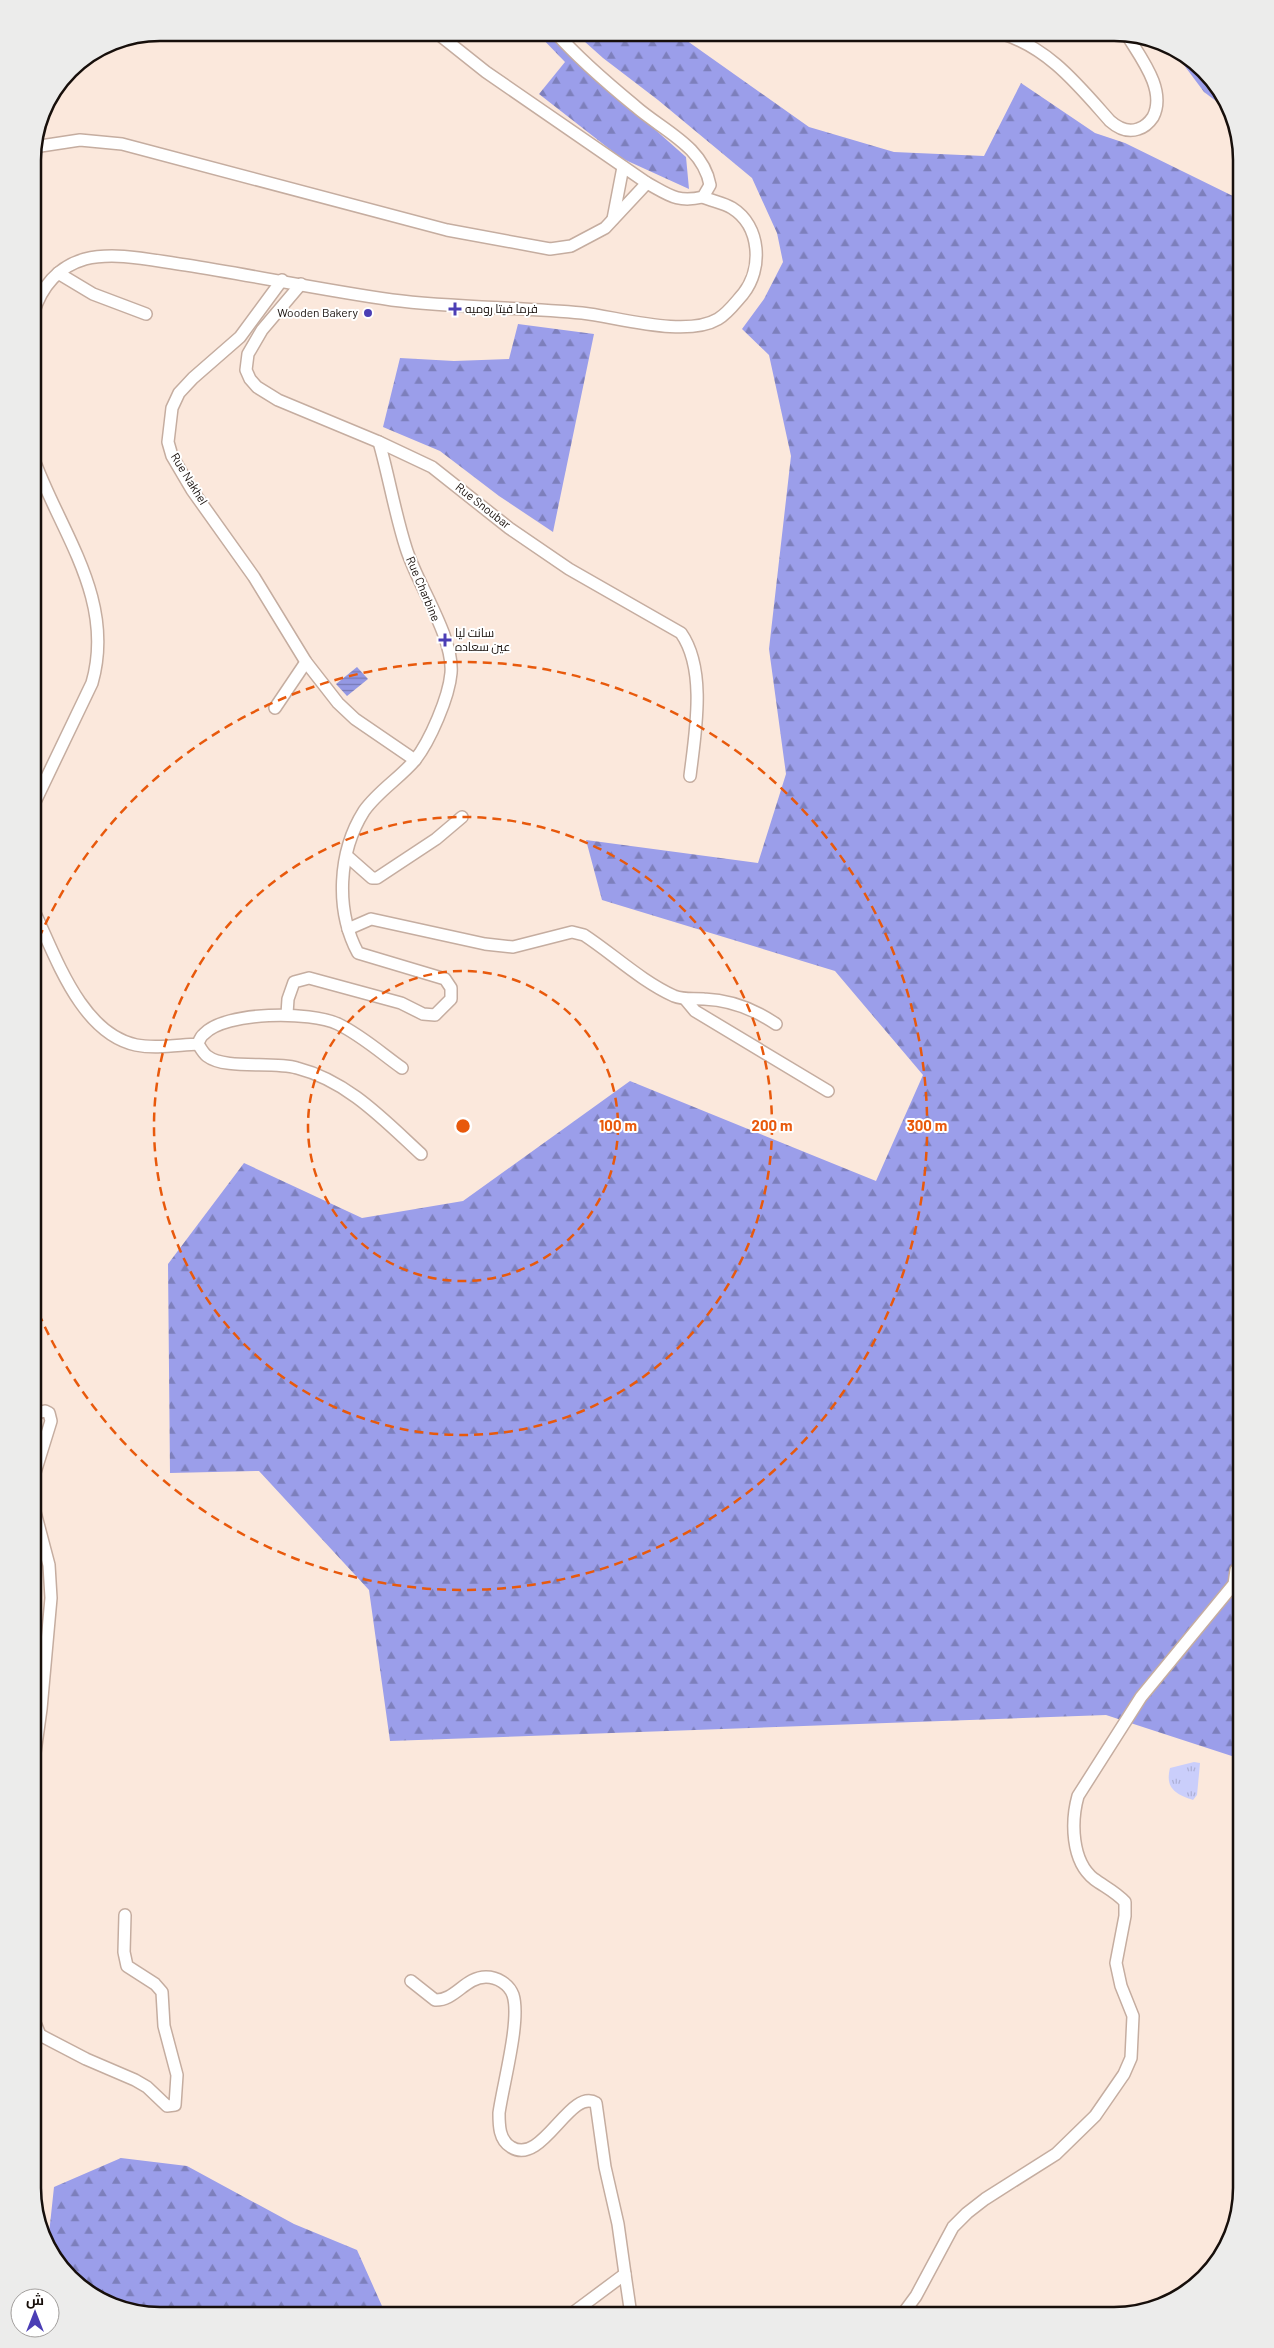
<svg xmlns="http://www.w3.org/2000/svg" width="1274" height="2348" viewBox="0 0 1274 2348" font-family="Barlow,Cairo,sans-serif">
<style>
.grass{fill:url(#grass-tufts)}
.forest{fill:url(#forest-firs)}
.water{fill:url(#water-rules)}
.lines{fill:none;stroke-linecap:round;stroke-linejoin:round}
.minor-casing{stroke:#c5ada0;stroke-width:14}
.minor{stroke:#fff;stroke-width:11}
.ring{fill:none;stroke:#e8590c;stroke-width:2.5;stroke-dasharray:9 6}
.poi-dot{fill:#4b3eb5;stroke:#fff;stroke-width:2}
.labels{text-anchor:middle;stroke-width:4;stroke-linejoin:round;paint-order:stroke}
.poi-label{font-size:12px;fill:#170f0b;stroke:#fff;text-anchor:start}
.street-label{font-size:12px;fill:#170f0b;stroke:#fff}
.rim{fill:none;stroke:#170f0b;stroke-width:2.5}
.centre{fill:#e8590c;stroke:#fff;stroke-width:2.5}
.ring-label{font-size:15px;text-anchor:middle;font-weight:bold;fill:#e8590c;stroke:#fff;stroke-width:4;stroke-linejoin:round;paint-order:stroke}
</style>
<defs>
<pattern id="grass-tufts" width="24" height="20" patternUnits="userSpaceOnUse" patternTransform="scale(1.25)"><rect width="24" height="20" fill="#cacefb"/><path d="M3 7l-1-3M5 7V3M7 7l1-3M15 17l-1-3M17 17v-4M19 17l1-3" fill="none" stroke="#adb0d6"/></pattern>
<pattern id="forest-firs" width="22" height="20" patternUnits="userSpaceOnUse" patternTransform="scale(1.25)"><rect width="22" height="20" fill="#9b9eea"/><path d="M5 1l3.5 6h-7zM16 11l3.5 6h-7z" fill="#7d7fbc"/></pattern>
<pattern id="water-rules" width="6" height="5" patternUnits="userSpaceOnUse" patternTransform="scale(1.25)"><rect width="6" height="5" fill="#9498e3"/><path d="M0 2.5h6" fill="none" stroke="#787ab6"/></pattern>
</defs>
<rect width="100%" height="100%" fill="#fbe8dc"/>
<path class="grass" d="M1194,1762L1200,1763L1197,1795L1193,1800C1175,1794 1165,1788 1170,1768Z"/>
<g class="forest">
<path d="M537,33H546L686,157L689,189L621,158L539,94L565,62Z"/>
<path d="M575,33H676L809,127L894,152L984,156L1021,83L1095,133L1125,143L1241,200V1759L1106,1715L390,1741L369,1590L259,1471L170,1473L168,1264L244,1163L362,1218L463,1201L630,1081L876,1181L923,1075L835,971L602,900L586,840L758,863L786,774L769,649L791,456L769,355L742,329L764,299L783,262L777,233L752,178L658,100L603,58Z"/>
<path d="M1175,53L1191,59L1232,113L1204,92Z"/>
<path d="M518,324L594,334L553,532L499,496L440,451L383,427L400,358L454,361L509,359Z"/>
<path d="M121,2158L187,2166L294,2224L357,2250L386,2315H152L89,2294L48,2243L54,2187Z"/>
</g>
<path class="water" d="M357,667L368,679L347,696L336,684Z"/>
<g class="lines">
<defs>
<g id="minor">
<path d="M437,33L486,72L647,183C669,195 677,203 703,197L710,185C703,146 662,130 635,106C607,83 580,60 556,33"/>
<path d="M1000,33C1048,47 1078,85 1110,121C1118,128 1127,133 1138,129C1145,127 1149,123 1153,117C1167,90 1140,57 1127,35"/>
<path d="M34,147L80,140L122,144L447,230L550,249L571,246L605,228L647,183"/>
<path d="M613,219L623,167"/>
<path d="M58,273L93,294L146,314"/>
<path d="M282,280L240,337L193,378L179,393L172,408L168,442L172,456L192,490L254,577L306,662L338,703L355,719L415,760"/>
<path d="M301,284L262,330L248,354L246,370L250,379L257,387L278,400L379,442L432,467L509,528L569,569L681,633C707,670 695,734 690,776"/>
<path d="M33,314C41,288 57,267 85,259C116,251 155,261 186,265C255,276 323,290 392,300C455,308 519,307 582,313C618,317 686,338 718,319C728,313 735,303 743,294C763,269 761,226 732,208C724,203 712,201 703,197"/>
<path d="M275,708L306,662"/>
<path d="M33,806L92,683C116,599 60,532 33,457"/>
<path d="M347,856L372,878H377L436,839L462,817"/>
<path d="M33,909C55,954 80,1033 136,1045C156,1049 177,1045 198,1044C199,1041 201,1036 204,1034C225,1011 311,1011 338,1024C361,1035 381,1053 402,1068"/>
<path d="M348,929L371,919L485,944L513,947L572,932L584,935C613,954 641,981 674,996C684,1000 693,998 704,999C731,1000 754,1009 776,1024"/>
<path d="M685,999L695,1011L828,1091"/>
<path d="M287,1014L288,999L294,982L309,978L401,1003L423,1014L435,1015L451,999V988L445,979L358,953C335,910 338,852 364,811C378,791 400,778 415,760C430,741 449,697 451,673C454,637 417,584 406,548C395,514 389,477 379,442"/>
<path d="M198,1044C200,1047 203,1053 207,1056C225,1070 273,1061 297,1068C348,1081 384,1120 421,1154"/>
<path d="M33,1479L51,1421L49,1413L45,1411L33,1414"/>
<path d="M33,1767L41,1709L51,1598L49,1565L35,1512L33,1487"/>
<path d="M411,1981L435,2000C455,2001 465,1977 486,1977C497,1977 509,1984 513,1995C521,2020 503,2084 499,2113C499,2125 499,2140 511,2147C542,2167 570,2087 596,2103L605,2167L618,2224L625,2274"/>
<path d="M33,2018L40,2035L33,2032"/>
<path d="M40,2035L86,2059L135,2080L147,2087L167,2106L175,2105L177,2075L164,2026L162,1992L155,1984L127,1966L124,1952L125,1915"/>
<path d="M570,2315L625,2274L631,2315"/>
<path d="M902,2315L916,2296L953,2227L967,2213L985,2199L1056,2154L1095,2116L1124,2074L1131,2058L1133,2016L1121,1986L1116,1963L1125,1916V1902C1116,1892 1105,1887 1094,1879C1071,1861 1071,1821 1078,1796L1141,1697L1234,1584L1236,1570L1241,1565"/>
</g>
</defs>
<use href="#minor" class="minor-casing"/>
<use href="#minor" class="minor"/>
</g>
<g class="ring">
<circle cx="463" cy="1126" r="155"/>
<circle cx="463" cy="1126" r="309"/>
<path d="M33 952A464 464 0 1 1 33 1300"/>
</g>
<g class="poi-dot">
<path d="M452.5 301.5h5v5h5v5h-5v5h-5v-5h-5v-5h5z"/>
<circle cx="368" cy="313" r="5"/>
<path d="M442.5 632.5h5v5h5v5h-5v5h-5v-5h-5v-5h5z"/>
</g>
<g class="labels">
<g class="poi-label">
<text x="465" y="313">فرما فيتا روميه</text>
<text x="358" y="317" text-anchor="end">Wooden Bakery</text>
<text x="455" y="637">سانت ليا<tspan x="455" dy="14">عين سعاده</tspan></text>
</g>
<g class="street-label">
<text transform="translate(189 479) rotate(58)" y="4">Rue Nakhel</text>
<text transform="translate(483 506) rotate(38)" y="4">Rue Snoubar</text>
<text transform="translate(423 589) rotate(67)" y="4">Rue Charbine</text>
</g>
</g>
<path d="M0 0H1274V2348H0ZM160 41H1114A119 119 0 0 1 1233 160V2188A119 119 0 0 1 1114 2307H160A119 119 0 0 1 41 2188V160A119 119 0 0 1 160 41Z" fill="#ececeb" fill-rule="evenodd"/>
<path class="rim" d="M160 41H1114A119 119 0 0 1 1233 160V2188A119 119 0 0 1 1114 2307H160A119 119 0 0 1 41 2188V160A119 119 0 0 1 160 41Z"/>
<circle cx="463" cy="1126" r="8" class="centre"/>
<g class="ring-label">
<text x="618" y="1131">100 m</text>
<text x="772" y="1131">200 m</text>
<text x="927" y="1131">300 m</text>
</g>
<g transform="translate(35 2313)"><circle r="24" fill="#ffffff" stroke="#a29f9d"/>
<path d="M0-4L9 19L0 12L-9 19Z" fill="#4b3eb5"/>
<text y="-8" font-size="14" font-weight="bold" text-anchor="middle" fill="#170f0b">ش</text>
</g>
</svg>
